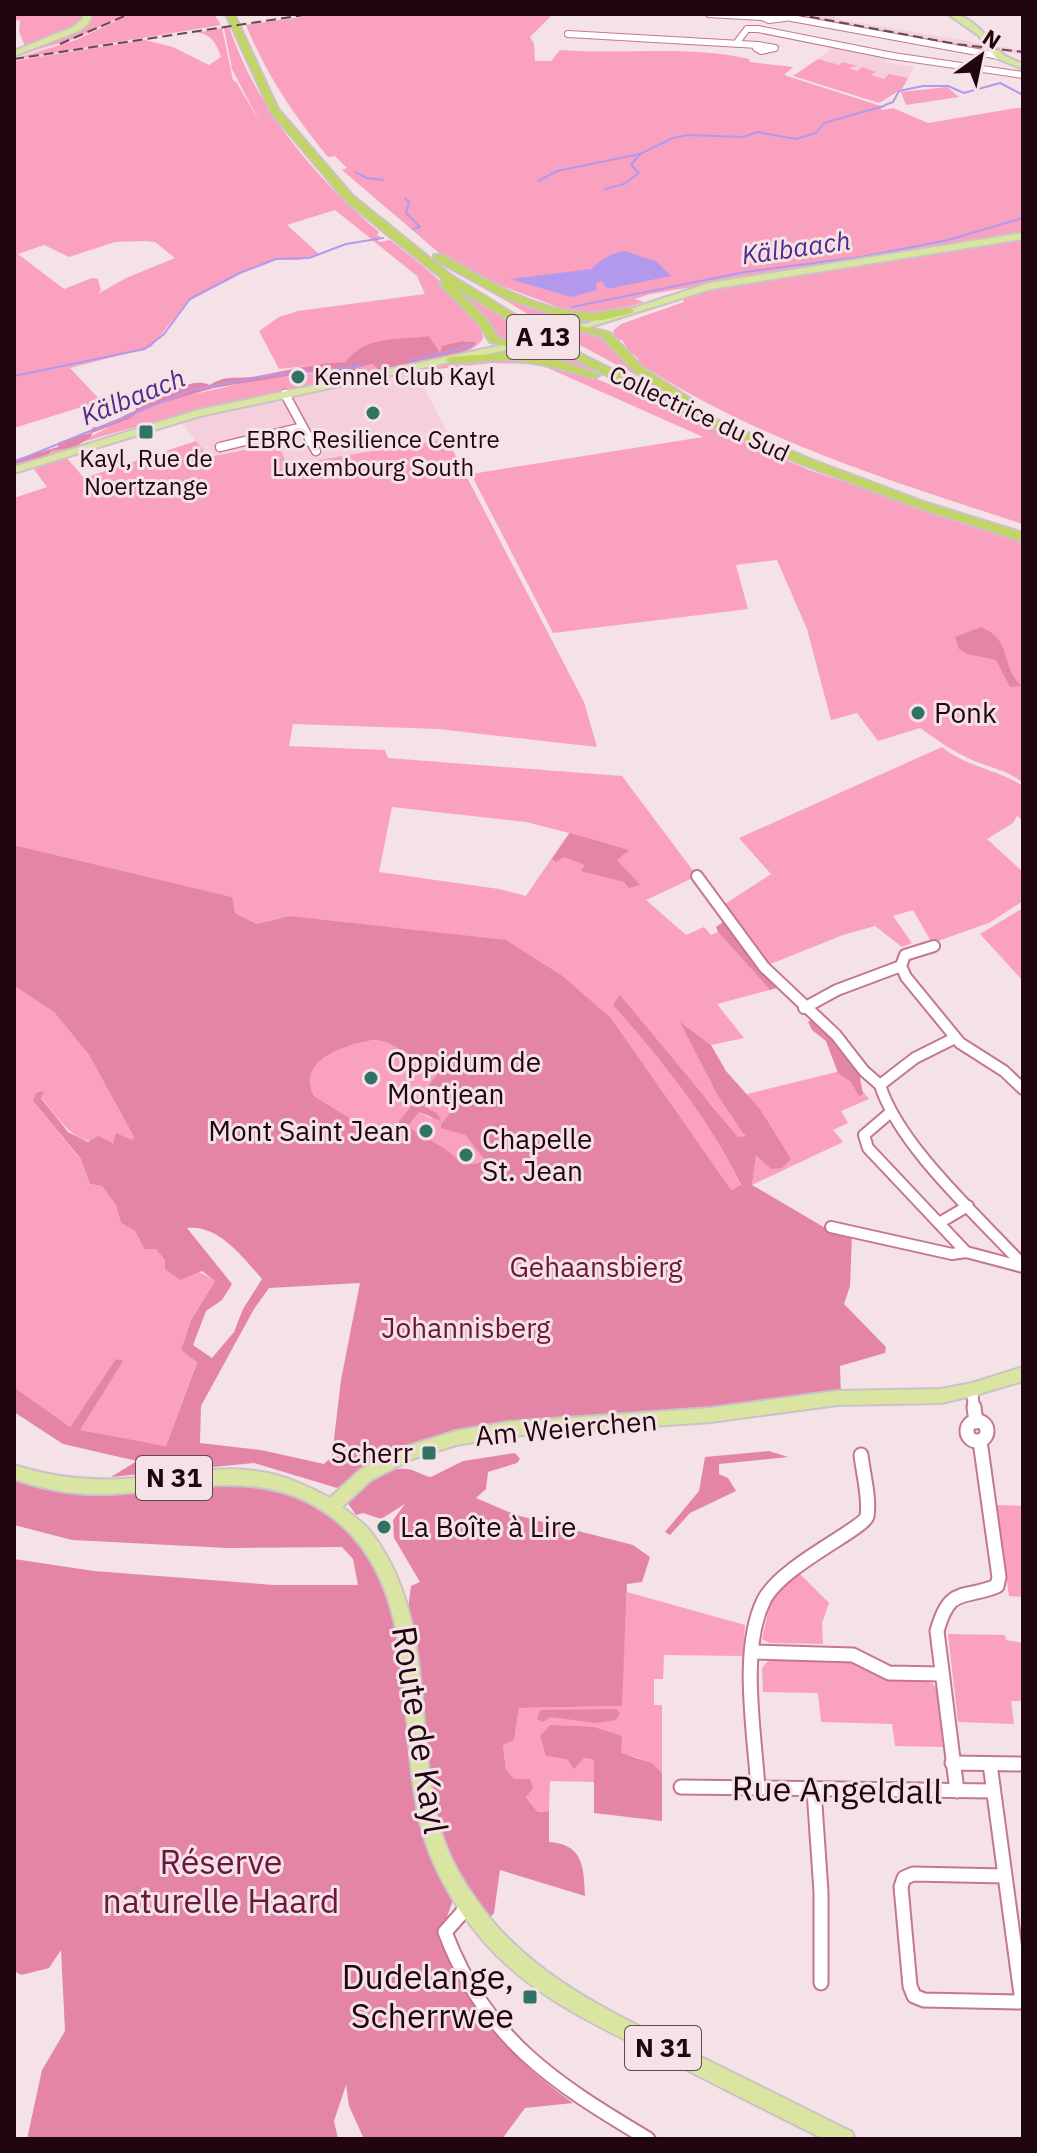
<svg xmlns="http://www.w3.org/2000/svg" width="1037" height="2153" viewBox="0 0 1037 2153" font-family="'IBM Plex Sans',sans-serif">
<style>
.built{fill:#f5cfdb}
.green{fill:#faa1c0;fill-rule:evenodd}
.forest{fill:#e485a7;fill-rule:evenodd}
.water{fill:#b399ed}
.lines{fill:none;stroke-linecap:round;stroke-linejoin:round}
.stream{stroke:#b399ed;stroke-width:2}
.minor-far3-casing{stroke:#c57692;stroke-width:8}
.minor-far2-casing{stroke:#c57692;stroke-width:11}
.minor-far1-casing{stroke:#c57692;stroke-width:14}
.minor-casing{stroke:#c57692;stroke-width:17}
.major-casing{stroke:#cac3c6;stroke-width:4}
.highway-casing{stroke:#cac3c6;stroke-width:4}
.minor-far3{stroke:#fff;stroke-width:6}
.minor-far2{stroke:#fff;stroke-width:8}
.minor-far1{stroke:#fff;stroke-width:10}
.minor{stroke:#fff;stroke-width:13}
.major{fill:#dae5a2;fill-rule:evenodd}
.highway{fill:#c2d464;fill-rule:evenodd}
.rail{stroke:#634a53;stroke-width:2;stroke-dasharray:10 5;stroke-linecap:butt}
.major-bridge-casing{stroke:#cac3c6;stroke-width:11;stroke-linecap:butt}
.major-bridge{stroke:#dae5a2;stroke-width:9}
.poi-dot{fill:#307365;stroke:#f4e2e7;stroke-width:3}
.labels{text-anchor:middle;stroke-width:6;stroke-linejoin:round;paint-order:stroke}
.far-poi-label{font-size:24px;fill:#210510;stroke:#f4e2e7}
.far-street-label{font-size:24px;fill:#210510;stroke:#f4e2e7}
.far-water-label{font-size:26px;font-style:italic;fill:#512a8b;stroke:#f4e2e7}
.shield{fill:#f4e2e7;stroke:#604750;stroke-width:2}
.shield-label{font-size:26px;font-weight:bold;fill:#210510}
.poi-label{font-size:28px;fill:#210510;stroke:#f4e2e7;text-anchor:start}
.park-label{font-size:28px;fill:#6a163d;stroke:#f4e2e7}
.street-label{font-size:28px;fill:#210510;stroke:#f4e2e7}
.near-street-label{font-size:34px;fill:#210510;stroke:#f4e2e7}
.near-park-label{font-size:34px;fill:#6a163d;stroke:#f4e2e7}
.near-poi-label{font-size:34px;fill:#210510;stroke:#f4e2e7;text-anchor:end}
</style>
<rect width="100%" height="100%" fill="#f4e2e7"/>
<g class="built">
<path d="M127,14H131L93,33L18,57L214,30L14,61V56L73,39Z"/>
<path d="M778,14H829L841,20L1023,50V54L961,48Z"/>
<path d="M833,47L887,59L885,62L914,67L908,78L894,76L884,79L818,59Z"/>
<path d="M436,366L441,376L420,380L450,437L447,439L286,465L257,446L209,457L180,421Z"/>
</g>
<g class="green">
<path d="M14,14H84L73,28L26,49L19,31L20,20L14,21Z"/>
<path d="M90,14H127L73,39L14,56L80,30L91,21Z"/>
<path d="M131,14H214L221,25L14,59L76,40Z"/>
<path d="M321,14H553L530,37L534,44L535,61H551L560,50C623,55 688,45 749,59L750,62L793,67L784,75L884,107L880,108L883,110L893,108L928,123L1023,107V233L650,294L635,299L644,302L603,315L574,313L483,279L438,252L342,170L347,168L335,156L328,157C294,116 266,74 246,25Z"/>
<path d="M229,27C257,109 314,177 379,232L377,235L381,237L376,239L380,242L390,240C413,258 483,311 483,339C467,359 436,362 413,368L414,370L195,417L198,413L195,410L79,443L81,447L14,468V464L49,456L51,451L78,446L75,445L144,408L172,399L271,377L349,370L373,364L381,373L412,363L453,357L474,346L475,342L462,341L441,353L437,352L429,336C401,341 364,338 345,362L279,369L259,331L279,317L298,311L425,294L417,276L335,210L287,225L319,254L299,260L276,259L240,273L190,299L151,347L70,368L101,401L14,428V61L145,40L173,47L209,65L221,57C217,43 209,32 195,33L222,28L233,80L237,83L260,123L232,69L224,28ZM144,241L155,242L175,258L126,278L98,294L101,290L98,279L92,278L64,289L18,254L44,245L69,257L115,242Z"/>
<path d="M818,59L839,65L842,62L858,66L848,68L857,71L862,67L876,72L871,75L884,79L889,74L908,78L902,89L879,103L793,76Z"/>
<path d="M947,87L959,97L906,105L901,92Z"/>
<path d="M1023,238V524C890,481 753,439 636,361L639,359L628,350L622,340H615L613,331L621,324L684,302L683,299L706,290Z"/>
<path d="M485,285L568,317L573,324L553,330L483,286Z"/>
<path d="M468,295L533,336L509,342L499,340L462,297Z"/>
<path d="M584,331L603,336L645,377L643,379L565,337Z"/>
<path d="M545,343L594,370L590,371L523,350Z"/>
<path d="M505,356L581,372L809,470L1023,542V783C1007,769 988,768 970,759C952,751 936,739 920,728L878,741L857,713L831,720L807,629L777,560L736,565L748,609L553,633L471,474L703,437L539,364L491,363L438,369L436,366Z"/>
<path d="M447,439L584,702L597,747L438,729L293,724L289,746L385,750L388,758L622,776L697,876L646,900L686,935L704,927L711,935L718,932L770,990L717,1004L744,1038L711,1045L682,1024L718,1096L745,1135L738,1138L712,1105L613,1005C661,1060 711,1119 741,1186L730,1190L611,1018L289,916L257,924L235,913L231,897L14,845V498L47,487L33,468L67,458L84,478L196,441L209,457L278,443L287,465ZM392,807L526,822L569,833L526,896L499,889L379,872Z"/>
<path d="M942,747C966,767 997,769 1023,786V821L1017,816L1013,823L987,839L1023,872V901L989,923L932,943L913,910L893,916L912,943L902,947L875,926L843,935L768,965L722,906L771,874L739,838Z"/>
<path d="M1023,908V981L980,934Z"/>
<path d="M14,986L54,1012L89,1055L134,1137L132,1140C78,1148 73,1138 41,1097L33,1101L80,1159L90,1184L102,1186L116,1205L121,1223L135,1231L144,1249H156C171,1267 196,1267 215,1281L191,1320L181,1350L197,1361L166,1446L79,1430L116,1360L70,1427L14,1387Z"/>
<path d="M375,1040L386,1042L440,1071L384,1139L314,1096C293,1059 350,1043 375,1040Z"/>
<path d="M845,1070L869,1099L841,1111L848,1123L833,1130L843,1142L752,1185L756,1155L791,1159L747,1094Z"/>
<path d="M432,1097L441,1099L452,1112L441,1124L465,1135L485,1159L475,1164L460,1162C447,1145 425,1140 408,1126L419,1112L432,1119L424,1107Z"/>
<path d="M996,1505L1023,1506V1597L1009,1596Z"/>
<path d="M797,1571L829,1603L822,1623L823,1644L769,1643L762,1639L770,1603Z"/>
<path d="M627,1592L745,1625L743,1656L664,1655L663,1679H654V1705H662V1773C641,1750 613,1754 584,1758L594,1760V1782L550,1781L549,1811L538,1812L506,1770L503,1744L514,1740L519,1708L621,1706Z"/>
<path d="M948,1634L1005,1635L1006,1640L1023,1643V1701H1011L1014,1724L958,1722Z"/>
<path d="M769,1660L850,1661L932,1683L937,1688L943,1747L895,1746L892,1724L821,1722L818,1693L763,1692L762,1668Z"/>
</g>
<g class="forest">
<path d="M429,336L440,353L442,346L462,341L476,342L474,346L453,357L413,363L412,366L381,373L373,364L356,368L354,372L349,370L305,373L214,388L144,408L129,419L92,433L91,437L73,448L51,451L49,456L14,464L17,459L58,447L59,442L90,433L93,427C109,430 120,415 135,411L137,406C164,403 184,375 210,385C225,375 236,379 252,377C286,371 309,364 345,362C368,334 397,341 429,336Z"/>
<path d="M981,627C1014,640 1000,669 1022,686L1010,687L996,660L967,654L959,649L955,637Z"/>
<path d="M570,833L629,850L617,860L640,885L629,888L624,882L581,871L585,865L564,857L556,862L552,859Z"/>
<path d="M14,845L232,897L235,913L257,924L289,916L506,940L561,975L611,1018L731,1190L741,1185C710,1119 661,1060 613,1005L620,995L738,1137L745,1136L718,1096L680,1022L711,1045L726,1071L760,1109L791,1159L782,1168L771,1169L756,1155L752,1185L827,1229L852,1234L850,1286L844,1304L886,1347L885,1353L840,1366L841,1398L413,1445L388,1455L356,1480L346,1481L337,1488L254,1463L111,1477L137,1461L63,1444L14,1412V1387L70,1427L116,1359L123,1361L80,1430L166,1446L197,1362L181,1350L191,1320L215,1281L202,1271L180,1280L165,1269V1260L156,1249H144L135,1231L121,1223L116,1205L102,1186L90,1184L80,1158L33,1101L36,1093L44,1091L41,1098L68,1132L88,1142L98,1136L113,1143L116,1133L132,1140L134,1137L89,1055L54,1012L14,986ZM375,1040L386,1042L440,1071L384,1139L314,1096C294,1059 350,1043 375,1040ZM432,1098L441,1099L452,1111L441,1124V1128L465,1135L485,1160L475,1164L460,1162C447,1145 425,1140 408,1126L419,1112L441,1121L437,1113L424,1107ZM187,1228C218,1224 243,1257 262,1279L243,1309L234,1332L212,1358L193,1345L206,1311L222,1300L232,1284ZM360,1283L341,1380L332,1456L324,1464L261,1450L200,1443L201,1406L254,1309L269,1288Z"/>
<path d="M727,919L783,986L770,990L718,932L716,927Z"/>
<path d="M814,1016L864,1071L860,1078L863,1094L859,1096L851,1082L838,1073L826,1041L812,1030L808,1022Z"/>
<path d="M769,1451L788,1457L719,1464V1474L728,1478L736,1491L690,1513L670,1535L665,1532L699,1491L705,1457Z"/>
<path d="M515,1453L520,1459L517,1463L488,1472L486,1489L476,1498L516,1515L633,1545L650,1557L642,1582L627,1584L622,1706L519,1708L514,1740L503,1745L506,1770L514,1779H530L533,1788L526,1797L538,1812L549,1811V1842C583,1844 584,1867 585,1896L500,1870L494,1913L489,1919L455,1865L436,1822L408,1609L411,1586L420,1582L394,1538L393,1520L405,1504L381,1519L363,1513L356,1515L347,1502C363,1487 382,1466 407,1469C416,1470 423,1476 431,1477L463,1461Z"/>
<path d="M14,1480L70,1493L164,1494L188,1482L234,1481L298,1498L347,1527L372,1556L399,1627L414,1786L454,1897L439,1940C477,2016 503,2053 573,2103L525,2108L502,2139H364L349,2106L346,2085L334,2121L338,2139H27L42,2070L65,2031L61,1950L49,1968L21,1975L14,1971V1559L94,1571L274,1585H358L353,1559L342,1547L228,1548L72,1540L14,1525Z"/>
<path d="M616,1709L620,1713L616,1720L596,1723L550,1717L543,1722L537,1719L540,1710Z"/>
<path d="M550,1725L594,1727L622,1736L621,1753L652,1763L662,1773V1821L594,1813V1760L584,1758L574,1769L567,1759L546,1756L540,1736Z"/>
</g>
<path class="water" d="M625,251L657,262L671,276L607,289L602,281L596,283L597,290L571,297L510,279L592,269C599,260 614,252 625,251Z"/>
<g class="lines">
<g class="stream">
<path d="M885,105L893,102L899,91L923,86H948L964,93L1000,83L1023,95"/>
<path d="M355,172L367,178L383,180"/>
<path d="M538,181L557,171L640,154L673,138L688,135L743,137L757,132L796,139L816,133L824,123L884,106"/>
<path d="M605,189L624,184L639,173L631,165L640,154"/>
<path d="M405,198L409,202L406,213L420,227L413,229"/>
<path d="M572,307L745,272L861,257L948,240L1023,218"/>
<path d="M410,360C433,356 451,352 472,344"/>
<path d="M14,376L145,349L164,334L190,299L240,273L276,259L309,258L346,244L383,238"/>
<path d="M14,462L191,390L265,376L363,366"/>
</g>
<defs>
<g id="minor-far3">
<path d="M709,14L762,17"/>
<path d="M785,18L769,20L762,17L775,15L999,56"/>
<path d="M568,34L758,45"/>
<path d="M738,41L747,29H758L893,56L1023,75"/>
<path d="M758,45L775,48L761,51L756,48Z"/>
</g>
<g id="minor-far2">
<path d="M285,394L316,451"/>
<path d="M220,447L303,427"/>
</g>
<g id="minor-far1">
<path d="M697,876L764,967L836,1035L864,1071L880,1085"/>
<path d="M934,946L905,955L901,966L906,977L960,1043L1004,1071L1023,1089"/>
<path d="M804,1008L837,990L901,966"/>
<path d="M880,1085C899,1146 979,1217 1023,1265"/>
<path d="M880,1085L915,1058L955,1038"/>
<path d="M891,1112L864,1135L868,1148L966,1252"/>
<path d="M939,1223L968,1206"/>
<path d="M831,1227L952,1254L966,1252L1023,1267"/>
<path d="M972,1390L974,1409"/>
</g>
<g id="minor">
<path d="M974,1407L976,1422"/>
<circle cx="977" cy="1431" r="10"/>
<path d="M752,1652L853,1655L889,1673L942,1674"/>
<path d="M952,1763L1023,1764"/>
<path d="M990,1764L1022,2002L924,2000L914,1996L910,1986L901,1887L904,1878L913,1874L1005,1876"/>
<path d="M681,1787L993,1791"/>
<path d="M758,1789C755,1735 739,1650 764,1600C782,1565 864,1529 867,1516C870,1498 863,1473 861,1455"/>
<path d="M814,1790L821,1892V1983"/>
<path d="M957,1791L937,1631C950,1585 963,1600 997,1586L999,1577L980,1441"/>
<path d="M468,1906L445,1932C486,2040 553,2082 648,2139"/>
</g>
<g id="major">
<path d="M84,14H92L88,24L79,31L14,56V51L73,27L81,21Z"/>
<path d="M948,14C972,14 985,36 1000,52C1006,58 1015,60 1023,64V69L996,58L978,35Z"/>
<path d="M1023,233V239L711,289L574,332L566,330L710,283Z"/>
<path d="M527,340L530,341V345L200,416L14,473V467L198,410Z"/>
<path d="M1023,1367V1381L972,1396L941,1403L837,1405L711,1422L508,1436L456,1445L412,1459L371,1480L342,1507C351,1514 363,1522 370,1531C435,1614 414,1725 438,1822C445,1849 459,1876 475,1898C527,1975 609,2011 689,2051C744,2078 798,2105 852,2132L855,2139H824C771,2113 719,2086 667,2060C601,2028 529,1996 481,1938C454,1906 429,1863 420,1821C395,1718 425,1577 322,1510C254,1466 177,1493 103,1494C73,1495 43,1489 14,1479V1465C54,1478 94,1482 137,1478C181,1474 228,1463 272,1474C293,1479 311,1488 330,1498L360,1470L402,1448L456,1431L508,1422L711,1408L837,1391L941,1389L972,1383Z"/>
</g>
<g id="highway">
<path d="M226,14H234L278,109L353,196L452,276L567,347L689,408L812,460L927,503L1023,533V541L919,508L804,465L681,413L559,351L455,287L486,319L498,338L521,346L515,349L490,342L478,323L441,285L440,283L444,280L346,201L271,112Z"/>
<path d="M434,255H442C486,280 532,309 584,313C601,315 617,307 633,309V313L603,320H581V326L610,333L643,368L695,402L685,404L635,372L602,337L587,332L571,331L570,320L566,318L505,298L434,259Z"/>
<path d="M506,353L557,360L600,375L594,378C560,369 530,359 495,360C481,360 457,367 445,360L451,357Z"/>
</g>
</defs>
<use href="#minor-far3" class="minor-far3-casing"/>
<use href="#minor-far2" class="minor-far2-casing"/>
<use href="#minor-far1" class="minor-far1-casing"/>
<use href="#minor" class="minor-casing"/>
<use href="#major" class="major-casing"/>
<use href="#highway" class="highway-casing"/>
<use href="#minor-far3" class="minor-far3"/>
<use href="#minor-far2" class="minor-far2"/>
<use href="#minor-far1" class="minor-far1"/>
<use href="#minor" class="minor"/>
<use href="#major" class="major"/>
<use href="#highway" class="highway"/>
<g class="rail">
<path d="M795,14L956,44L1023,52"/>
<path d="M60,44L129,14"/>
<path d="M14,59L311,14"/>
</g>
<defs>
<path id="major-bridge" d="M527,343L571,330"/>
</defs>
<use href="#major-bridge" class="major-bridge-casing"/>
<use href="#major-bridge" class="major-bridge"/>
</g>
<g class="poi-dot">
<circle cx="298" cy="377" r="8"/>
<circle cx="373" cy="413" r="8"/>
<rect x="138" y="424" width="16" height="16" rx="4"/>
<circle cx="918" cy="713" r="8"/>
<circle cx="371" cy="1078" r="8"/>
<circle cx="426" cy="1131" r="8"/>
<circle cx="466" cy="1155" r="8"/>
<rect x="421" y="1445" width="16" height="16" rx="4"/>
<circle cx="384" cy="1527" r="8"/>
<rect x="522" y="1989" width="16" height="16" rx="4"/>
</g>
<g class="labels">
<g class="far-poi-label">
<text x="314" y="385" text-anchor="start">Kennel Club Kayl</text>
<text x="373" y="448">EBRC Resilience Centre<tspan x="373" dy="28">Luxembourg South</tspan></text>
<text x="146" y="467">Kayl, Rue de<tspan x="146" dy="28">Noertzange</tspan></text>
</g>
<g class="far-street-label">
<text transform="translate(699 414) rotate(25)" y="8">Collectrice du Sud</text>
</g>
<g class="far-water-label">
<text transform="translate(796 248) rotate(-8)" y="9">Kälbaach</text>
<text transform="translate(133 397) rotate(-22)" y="9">Kälbaach</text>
</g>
<g class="shield">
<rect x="507" y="315" width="72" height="44" rx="6"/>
<rect x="136" y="1456" width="76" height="44" rx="6"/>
<rect x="625" y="2026" width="76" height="44" rx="6"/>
</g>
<g class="shield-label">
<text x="543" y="346">A 13</text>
<text x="174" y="1487">N 31</text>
<text x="663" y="2057">N 31</text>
</g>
<g class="poi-label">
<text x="934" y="723">Ponk</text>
<text x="387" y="1072">Oppidum de<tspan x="387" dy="32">Montjean</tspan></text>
<text x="410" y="1141" text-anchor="end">Mont Saint Jean</text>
<text x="482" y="1149">Chapelle<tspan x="482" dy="32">St. Jean</tspan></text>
<text x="413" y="1463" text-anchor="end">Scherr</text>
<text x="400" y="1537">La Boîte à Lire</text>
</g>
<g class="park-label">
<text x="596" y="1277">Gehaansbierg</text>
<text x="466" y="1338">Johannisberg</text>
</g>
<g class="street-label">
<text transform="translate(566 1428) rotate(-5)" y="10">Am Weierchen</text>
</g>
<g class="near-street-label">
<text transform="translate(420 1730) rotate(81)" y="12">Route de Kayl</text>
<text transform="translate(837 1790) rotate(1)" y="12">Rue Angeldall</text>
</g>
<g class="near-park-label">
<text x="221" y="1874">Réserve<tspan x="221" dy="39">naturelle Haard</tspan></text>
</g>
<g class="near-poi-label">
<text x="514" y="1989">Dudelange,<tspan x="514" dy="39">Scherrwee</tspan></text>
</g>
</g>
<rect width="1037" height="2153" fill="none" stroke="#210510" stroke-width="32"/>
<g transform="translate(981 56) rotate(33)" stroke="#f4e2e7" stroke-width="6" paint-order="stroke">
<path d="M0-6L14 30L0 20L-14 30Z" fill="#210510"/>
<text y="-12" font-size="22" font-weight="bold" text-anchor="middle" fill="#210510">N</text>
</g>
</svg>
